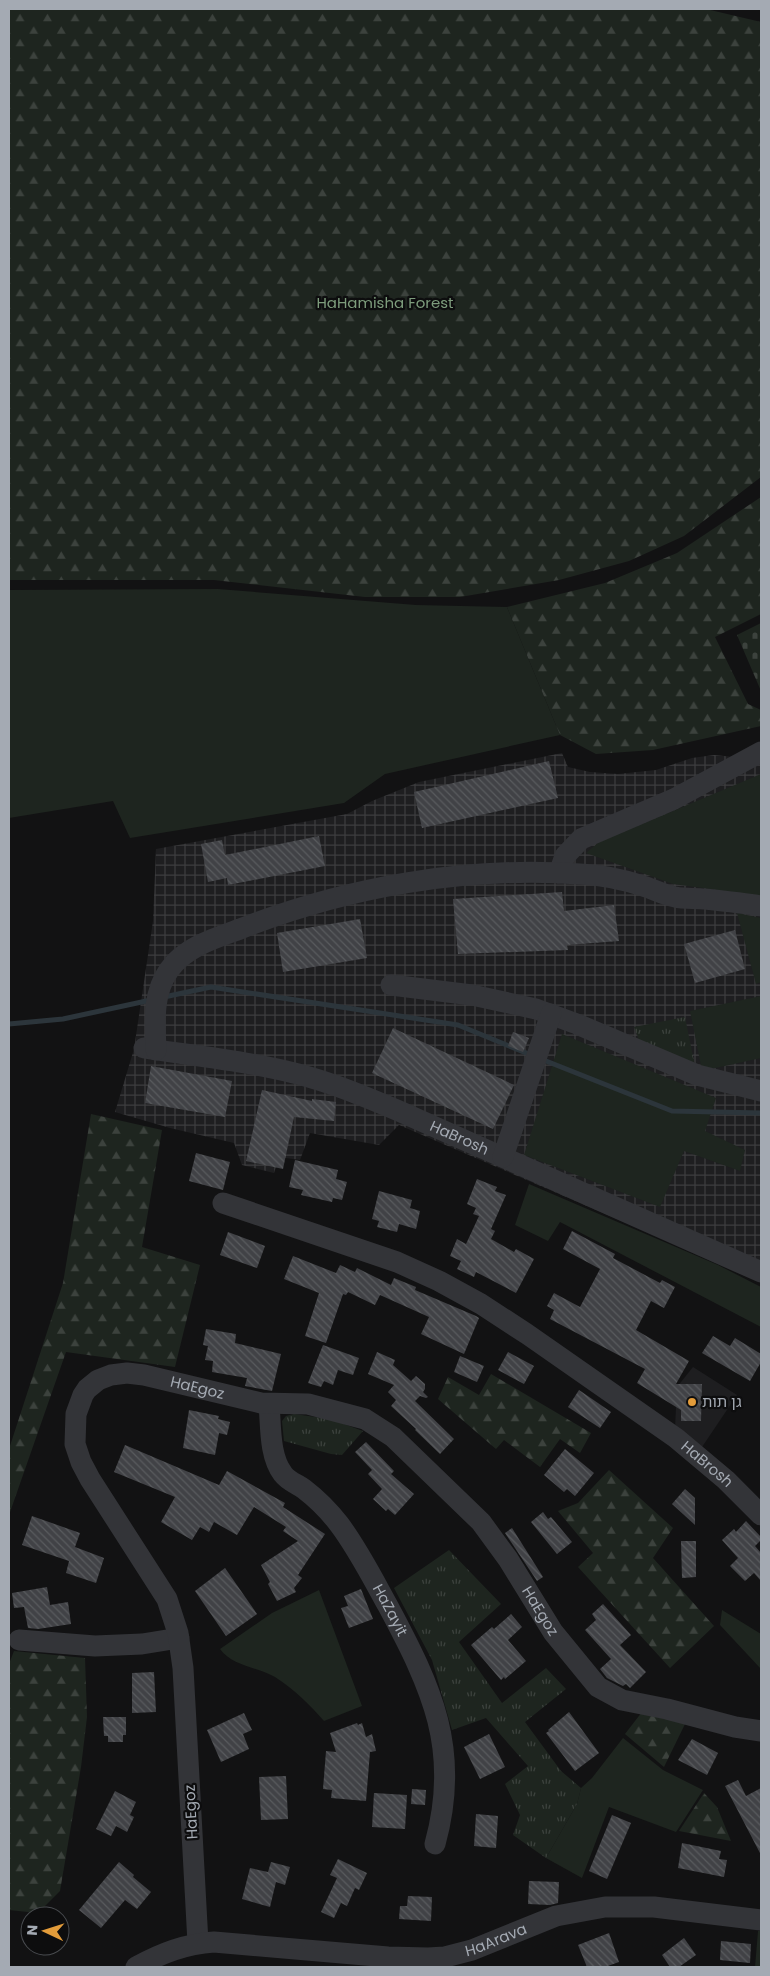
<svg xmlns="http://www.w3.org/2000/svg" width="770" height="1976" viewBox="0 0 770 1976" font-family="Poppins,'Noto Sans Hebrew',sans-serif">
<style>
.built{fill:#1e1e20}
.industrial{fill:url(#industrial-grid)}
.green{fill:#1e251f}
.forest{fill:url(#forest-firs)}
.cemetery{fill:url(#cemetery-stones)}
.park{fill:url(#park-tufts)}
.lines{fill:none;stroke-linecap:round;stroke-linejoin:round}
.stream{stroke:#2c353b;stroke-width:5}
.building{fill:url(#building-back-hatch)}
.minor{stroke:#333438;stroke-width:21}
.poi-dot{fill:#e39c3a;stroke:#0d0d0e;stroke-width:2}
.labels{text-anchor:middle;stroke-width:4.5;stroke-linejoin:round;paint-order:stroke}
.park-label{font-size:15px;fill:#7d9c7c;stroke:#0d0d0e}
.street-label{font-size:15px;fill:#a4aab3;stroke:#0d0d0e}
.poi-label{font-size:15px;fill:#a4aab3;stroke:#0d0d0e;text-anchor:start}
</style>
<defs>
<pattern id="industrial-grid" width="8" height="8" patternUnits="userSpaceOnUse" patternTransform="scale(1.25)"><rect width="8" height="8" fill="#1e1e20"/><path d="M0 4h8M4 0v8" fill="none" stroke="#3c3c3e"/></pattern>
<pattern id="forest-firs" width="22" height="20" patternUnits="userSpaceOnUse" patternTransform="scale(1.25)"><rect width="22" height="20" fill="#1e251f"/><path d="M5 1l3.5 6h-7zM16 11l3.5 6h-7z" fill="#3c423d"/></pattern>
<pattern id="cemetery-stones" width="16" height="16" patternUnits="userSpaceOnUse" patternTransform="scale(1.25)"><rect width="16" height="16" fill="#1e251f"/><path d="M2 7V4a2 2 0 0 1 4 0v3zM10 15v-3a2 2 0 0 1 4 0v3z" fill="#3c423d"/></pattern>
<pattern id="park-tufts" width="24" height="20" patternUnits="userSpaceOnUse" patternTransform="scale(1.25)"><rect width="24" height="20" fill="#1e251f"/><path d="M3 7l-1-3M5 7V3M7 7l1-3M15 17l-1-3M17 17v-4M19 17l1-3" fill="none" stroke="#3c423d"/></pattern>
<pattern id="building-back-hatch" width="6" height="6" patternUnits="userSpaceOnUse" patternTransform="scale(1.25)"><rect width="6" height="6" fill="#414246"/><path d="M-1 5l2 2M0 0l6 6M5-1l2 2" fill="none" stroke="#595b5e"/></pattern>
</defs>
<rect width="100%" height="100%" fill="#121213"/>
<path class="built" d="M693,1367L737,1395L702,1447L675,1428L677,1387Z"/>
<path class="industrial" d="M562,753L568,767L590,772L618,774L656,770L692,758L714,755L734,757L761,753V1281L399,1125L379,1145L310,1133L300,1160L279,1157L274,1173L242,1165L234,1143L170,1128L115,1112L134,1049L153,921L156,849L347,814L372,801L419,782Z"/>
<g class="green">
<path d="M218,589L416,605L507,607L560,735L385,774L344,803L130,838L113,801L9,818V590Z"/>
<path d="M761,774V896L673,884L586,853L599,842Z"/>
<path d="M737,913L761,918V982L756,984Z"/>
<path d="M761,996V1058L702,1071L690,1011Z"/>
<path d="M562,1034L716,1098L705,1131L745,1150L740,1171L684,1151L660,1207L524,1155Z"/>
<path d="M529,1184L718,1265L761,1287V1327L560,1222L548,1241L515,1225Z"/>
<path d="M319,1590L362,1706L324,1721C310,1705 294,1689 275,1677C257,1667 232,1666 220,1649L272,1613Z"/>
<path d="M722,1610L761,1634V1669L720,1625Z"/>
<path d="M623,1738L663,1770L703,1790L676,1832L609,1807L582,1878L546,1858L577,1804L581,1788L592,1778Z"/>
<path d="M758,1931H761V1967H755Z"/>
</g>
<g class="forest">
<path d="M9,9H706L761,22V477L684,536L629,561L559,580L460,597H365L214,580H9Z"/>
<path d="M761,497V614L715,637L748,704L761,710V726L653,750L596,754L560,735L507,607L605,583L677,553Z"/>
<path d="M91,1114L162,1130L142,1247L200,1265L175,1367L66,1352L9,1515V1449L63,1283Z"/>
<path d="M491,1374L591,1433L580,1453L560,1439L540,1467L504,1440L496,1449L438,1399L448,1377L479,1395Z"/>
<path d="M609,1470L673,1528L653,1558L714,1626L670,1668L578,1567L593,1553L558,1511L578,1503Z"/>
<path d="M14,1651L85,1658L87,1717L81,1767L60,1891L38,1913L9,1910V1664Z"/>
<path d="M642,1712L685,1724L664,1767L625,1734Z"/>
<path d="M704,1793L717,1807L731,1841L679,1831Z"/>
</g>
<path class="cemetery" d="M761,623V691L737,635Z"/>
<g class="park">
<path d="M685,1017L696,1071L641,1045L634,1027Z"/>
<path d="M294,1414L330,1419L363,1431L342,1455L331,1454L284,1441L282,1421L286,1416Z"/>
<path d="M449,1550L501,1604L459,1642L502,1703L546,1668L566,1689L525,1722L561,1771L581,1788L577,1804L546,1858L513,1835L520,1815L505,1784L528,1766L486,1718L452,1730L432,1660L394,1588Z"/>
</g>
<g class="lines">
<g class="stream">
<path d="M164,997L211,987L458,1025L531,1055"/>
<path d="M9,1024L63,1019L151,1000"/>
<path d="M541,1059L672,1111L761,1113"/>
</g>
</g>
<g class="building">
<path d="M549,761L558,798L422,828L414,792Z"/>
<path d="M319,836L325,866L228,885L227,878L208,882L201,844L222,840L225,855Z"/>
<path d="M562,892L564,911L614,905L619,941L567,945L568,950L458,954L453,899Z"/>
<path d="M360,919L367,958L283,972L277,933Z"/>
<path d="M735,930L745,969L695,983L684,944Z"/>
<path d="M393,1028L514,1085L493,1129L372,1073Z"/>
<path d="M513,1032L529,1038L523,1052L508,1046Z"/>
<path d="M151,1066L232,1081L225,1117L145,1103Z"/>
<path d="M262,1090L312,1101V1099L336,1102L334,1121L294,1117L283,1169L246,1161Z"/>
<path d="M196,1153L230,1162L223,1190L189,1181Z"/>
<path d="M295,1160L338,1170L336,1179L347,1182L342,1200L333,1198L332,1202L301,1195L303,1190L289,1187Z"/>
<path d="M477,1179L497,1187L495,1191L506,1195L491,1229L495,1231L491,1239L514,1252L516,1249L534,1259L516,1293L476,1272L474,1277L457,1269L461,1261L450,1256L457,1239L466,1244L479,1216L473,1214L476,1208L467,1204Z"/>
<path d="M379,1191L412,1200L410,1208L420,1211L416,1229L399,1224L397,1232L377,1227L379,1221L372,1219Z"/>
<path d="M572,1231L615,1254L613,1258L660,1283L662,1280L675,1287L664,1308L651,1301L636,1330L689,1361L676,1384H702L701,1421H681V1410L637,1383L645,1369L550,1319L554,1310L547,1306L554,1293L580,1307L600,1269L563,1249Z"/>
<path d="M228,1232L265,1246L257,1268L220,1255Z"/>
<path d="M293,1256L336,1273L340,1265L355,1272L357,1268L391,1285L394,1278L416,1287L415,1290L476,1316L479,1318L464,1354L421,1334L429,1317L380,1295L375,1305L348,1292L346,1295L343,1294L326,1343L305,1336L319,1293L284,1279Z"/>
<path d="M206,1329L236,1334L235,1343L281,1354L272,1391L245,1386L247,1378L212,1372L213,1361L205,1360L208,1346L203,1345Z"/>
<path d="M713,1336L730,1346L735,1338L761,1354V1362L750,1381L702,1353Z"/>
<path d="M323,1345L359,1358L353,1375L338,1370L333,1385L324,1381L321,1387L308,1383Z"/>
<path d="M377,1352L395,1360L393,1365L411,1381L416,1376L425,1384V1389L423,1392L428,1397L426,1398L420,1396L415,1401L454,1439L440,1454L415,1430L416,1429L391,1406L396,1400L388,1392L394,1385L368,1374Z"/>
<path d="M508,1352L534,1366L524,1384L498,1370Z"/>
<path d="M460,1356L484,1366L477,1382L454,1372Z"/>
<path d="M579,1390L611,1412L600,1428L568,1407Z"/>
<path d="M189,1410L219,1416L218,1419L230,1422L227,1435L219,1433L215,1455L183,1448Z"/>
<path d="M366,1442L394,1471L391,1474L414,1494L395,1515L388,1509L386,1511L373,1499L382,1489L368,1474L372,1470L355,1452Z"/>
<path d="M125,1445L219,1485L227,1471L285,1503L283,1507L325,1534L298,1575L302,1578L294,1588L296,1592L277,1601L268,1584L270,1582L261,1565L298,1541L283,1531L286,1527L254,1507L237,1535L214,1522L209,1532L200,1527L192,1540L161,1522L175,1497L114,1472Z"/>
<path d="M565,1449L594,1473L575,1496L567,1489L564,1492L544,1475Z"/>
<path d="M685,1489L695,1498V1525L672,1504Z"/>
<path d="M543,1512L548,1519L551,1517L572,1542L557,1554L531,1522Z"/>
<path d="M32,1516L80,1533L75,1547L104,1558L96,1583L66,1573L69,1561L22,1545Z"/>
<path d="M746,1521L761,1537V1540L755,1546L761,1553V1581L754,1573L745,1581L730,1566L738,1558L722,1540L734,1529L736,1532Z"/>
<path d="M512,1528L543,1577L537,1581L505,1533Z"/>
<path d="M681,1541H696V1577L682,1578Z"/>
<path d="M225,1568L257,1614L226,1636L195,1591Z"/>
<path d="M47,1587L50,1605L68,1602L71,1624L38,1629L28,1628L24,1607L14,1608L12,1593Z"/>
<path d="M361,1589L373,1619L349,1628L341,1608L348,1606L344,1596Z"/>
<path d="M603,1604L631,1635L620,1645L646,1672L630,1688L626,1684L623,1686L607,1678L600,1669L611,1659L585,1630L596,1620L592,1614Z"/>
<path d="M511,1614L522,1627L508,1640L526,1661L505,1679L504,1677L501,1680L471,1645L492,1627L494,1629Z"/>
<path d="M154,1672L156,1712L132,1713V1673Z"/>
<path d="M569,1712L599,1753L575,1771L546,1733L549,1731L548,1730Z"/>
<path d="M244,1713L252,1730L243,1734L249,1749L221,1762L207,1730Z"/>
<path d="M103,1717H126V1735H123V1742H108V1736H104Z"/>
<path d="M357,1723L358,1725L362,1723L366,1737L372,1734L376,1751L370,1752L366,1801L331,1798L332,1790L323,1789L326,1751L336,1752L330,1733Z"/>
<path d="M489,1734L505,1767L480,1779L464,1747Z"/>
<path d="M692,1739L718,1753L707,1775L678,1760Z"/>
<path d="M286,1776L288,1819L261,1820L259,1777Z"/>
<path d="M738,1780L746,1796L761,1788V1855L725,1786Z"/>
<path d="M412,1789L426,1790L425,1805L411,1804Z"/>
<path d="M115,1791L136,1802L130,1815L134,1817L127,1832L116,1826L111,1836L96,1829Z"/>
<path d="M374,1793L407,1795L405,1829L372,1827Z"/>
<path d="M476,1814L498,1816L496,1848L474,1846Z"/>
<path d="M612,1815L631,1823L607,1879L589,1871Z"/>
<path d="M682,1843L721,1851L719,1859L727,1860L724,1877L678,1868Z"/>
<path d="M338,1859L367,1873L359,1890L355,1888L347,1906L341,1903L334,1918L321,1912L337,1878L330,1875Z"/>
<path d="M119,1862L134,1875L133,1877L151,1892L137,1909L125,1900L101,1928L79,1910Z"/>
<path d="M271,1862L290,1867L285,1885L276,1882L270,1907L242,1899L250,1868L268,1872Z"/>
<path d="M529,1881L559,1882L558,1903L550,1905L528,1904Z"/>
<path d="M408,1896L432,1897L431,1921L399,1919L400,1906H407Z"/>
<path d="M609,1933L619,1962L605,1967H587L578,1945Z"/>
<path d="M684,1938L696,1955L679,1967H670L662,1955Z"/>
<path d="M721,1941L751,1944L750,1963L720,1960Z"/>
</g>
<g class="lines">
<g class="minor">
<path d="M559,873L565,856L581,839L674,799L761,752"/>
<path d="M391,985L472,995L536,1009L577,1024L697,1075L761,1091"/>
<path id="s1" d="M144,1048C195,1056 248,1061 298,1074C333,1083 366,1097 399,1111L761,1272"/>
<path d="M156,1050C155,1023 152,994 169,970C185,947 215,938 240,929C347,887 465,866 580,874C601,875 622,879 643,886C653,889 664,895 675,897C684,899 695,898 705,899C724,901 743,903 761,906"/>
<path d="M503,1157L551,1014"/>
<path id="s2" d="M223,1203L397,1262L439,1281L481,1304L527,1334L676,1438L726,1480L761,1515"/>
<path id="s3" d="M269,1404C271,1425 269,1456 283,1474C288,1481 297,1484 304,1489C317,1499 329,1511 339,1524C358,1549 373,1579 388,1606C432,1688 461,1750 435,1844"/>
<path d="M19,1640L95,1646L142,1644L179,1638"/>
<path id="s4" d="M198,1943L183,1668L178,1633L167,1599L90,1479L81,1462L75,1444L76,1414L83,1395L87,1389L98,1380L111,1375L127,1373L144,1375L261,1403L308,1404L365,1419L393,1437L481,1522L508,1559L553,1632L598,1687L622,1700L667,1709L735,1727L761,1731"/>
<path id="s5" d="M136,1967C162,1953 185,1944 214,1942L388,1957L428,1958L445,1957L472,1950L556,1916L605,1907H654L761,1920"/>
</g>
</g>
<circle class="poi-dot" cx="692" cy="1402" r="5"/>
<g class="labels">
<g class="park-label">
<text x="385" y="308">HaHamisha Forest</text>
</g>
<g class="street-label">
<text dy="5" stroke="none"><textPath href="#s1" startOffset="330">HaBrosh</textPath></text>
<text dy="5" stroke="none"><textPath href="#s4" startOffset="701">HaEgoz</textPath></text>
<text dy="5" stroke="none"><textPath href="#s2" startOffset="555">HaBrosh</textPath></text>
<text dy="5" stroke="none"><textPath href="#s3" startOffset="248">HaZayit</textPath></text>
<text dy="5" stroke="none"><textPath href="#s4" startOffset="1135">HaEgoz</textPath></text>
<text transform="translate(191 1812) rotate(-93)" y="5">HaEgoz</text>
<text dy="5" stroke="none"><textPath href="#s5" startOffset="368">HaArava</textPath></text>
</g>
<g class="poi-label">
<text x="702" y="1407">גן תות</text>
</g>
</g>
<rect width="770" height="1976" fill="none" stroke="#a4aab3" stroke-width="20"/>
<g transform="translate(45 1931) rotate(274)"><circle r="24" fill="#0d0d0e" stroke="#494c50"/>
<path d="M0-4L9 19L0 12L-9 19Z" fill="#e39c3a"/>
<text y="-8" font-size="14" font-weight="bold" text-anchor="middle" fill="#a4aab3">N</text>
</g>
</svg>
